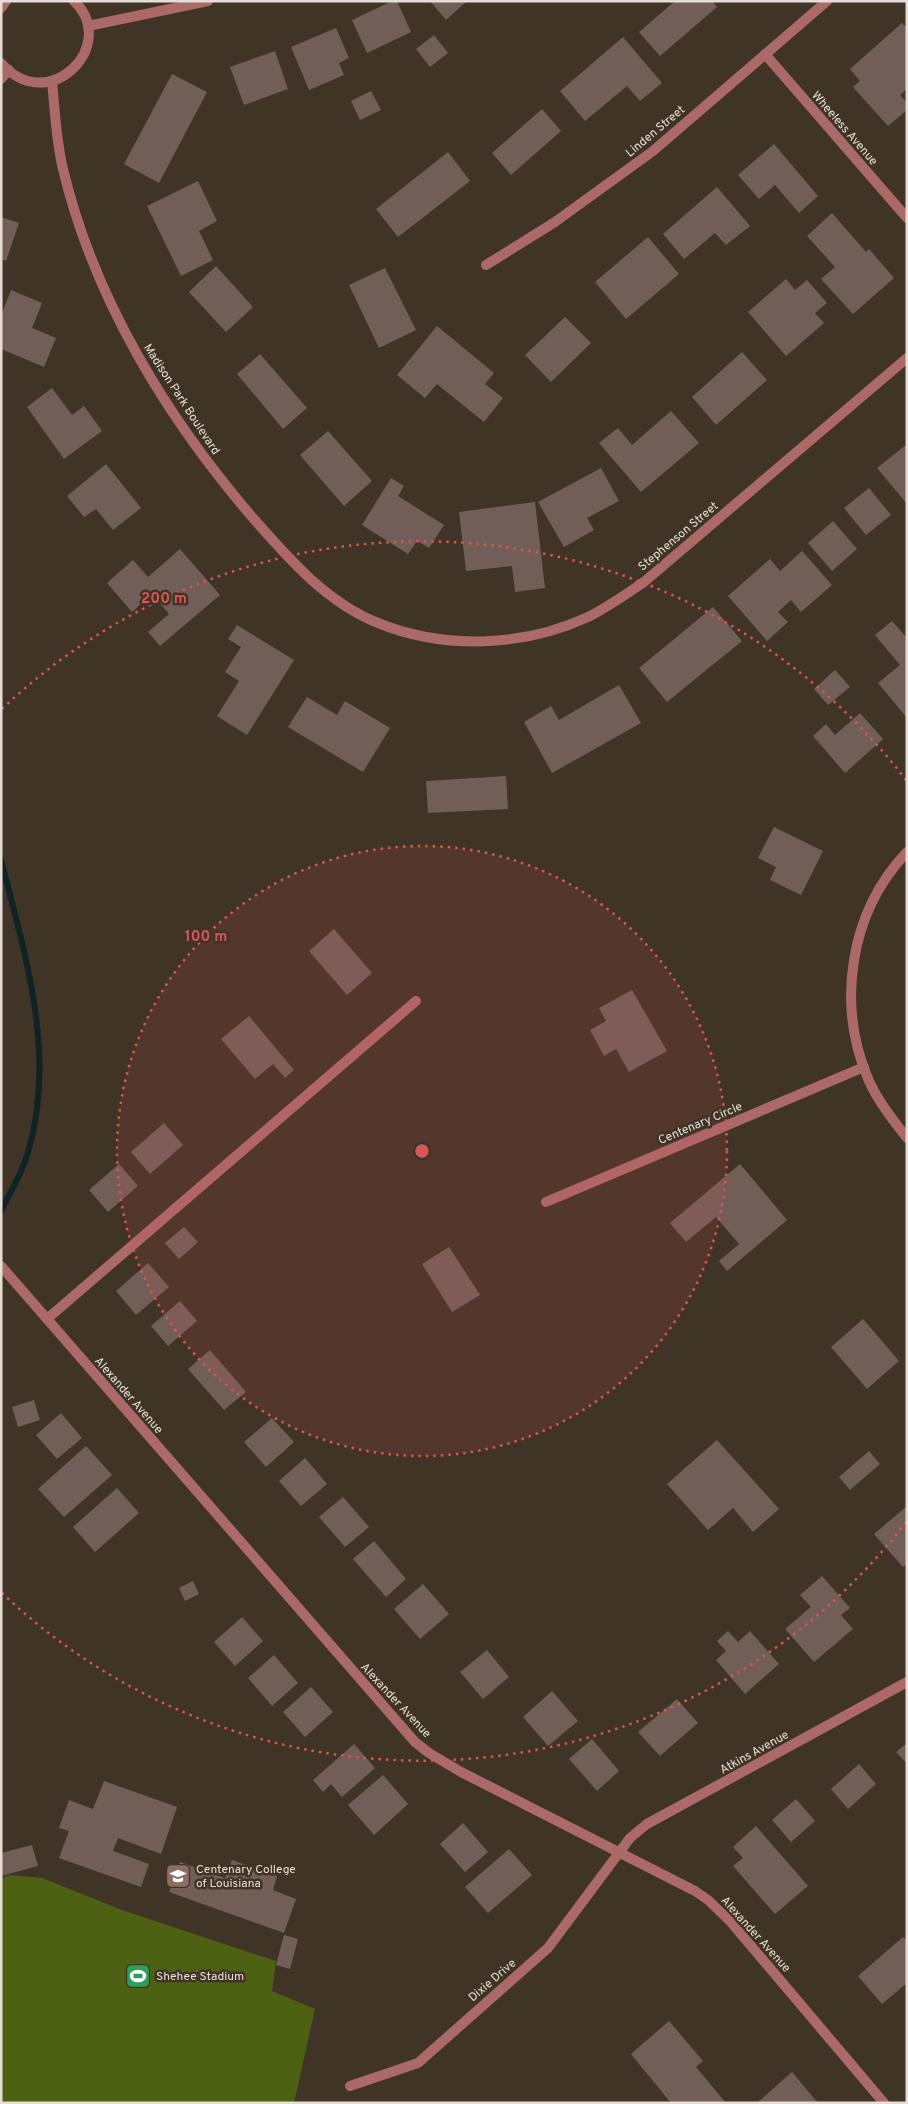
<svg xmlns="http://www.w3.org/2000/svg" width="908" height="2104" viewBox="0 0 908 2104" font-family="Overpass,sans-serif">
<style>
.green{fill:#4c6112}
.lines{fill:none;stroke-linecap:round;stroke-linejoin:round}
.stream{stroke:#102324;stroke-width:6}
.building{fill:#725e59}
.street{stroke:#ab6968;stroke-width:10}
.ring{fill:none;stroke:#da5654;stroke-width:2.5;stroke-dasharray:2.5 5}
.labels{text-anchor:middle;stroke-width:5;stroke-linejoin:round;paint-order:stroke}
.street-label{font-size:12px;fill:#e6ded6;stroke:#403427}
.poi-label{font-size:12px;fill:#e6ded6;stroke:#403427;text-anchor:start}
.centre{fill:#da5654;stroke:#403427;stroke-width:2.5}
.ring-label{font-size:15px;text-anchor:middle;font-weight:bold;fill:#da5654;stroke:#403427;stroke-width:5;stroke-linejoin:round;paint-order:stroke}
</style>
<rect width="100%" height="100%" fill="#403427"/>
<path class="green" d="M8,1875L42,1878L122,1910L276,1961L272,1991L315,2009L294,2103H1V1879Z"/>
<g class="lines">
<path class="stream" d="M1,860C25,954 57,1055 28,1152C23,1172 10,1192 1,1211"/>
</g>
<g class="building">
<path d="M392,1H397L411,32L367,53L352,20Z"/>
<path d="M430,1H467L446,20Z"/>
<path d="M675,1H712L717,7L660,56L639,32Z"/>
<path d="M902,23L907,28V89L900,95L907,103V110L888,126L853,87L860,81L850,69Z"/>
<path d="M336,28L349,58L339,63L344,75L309,90L291,47Z"/>
<path d="M434,35L448,53L430,67L416,49Z"/>
<path d="M623,37L662,83L640,101L627,86L585,121L560,91Z"/>
<path d="M275,51L288,89L244,105L230,67Z"/>
<path d="M172,74L207,92L159,183L124,164Z"/>
<path d="M371,91L381,110L360,120L351,101Z"/>
<path d="M542,109L561,131L511,175L492,153Z"/>
<path d="M774,144L818,196L799,213L775,185L759,199L738,175Z"/>
<path d="M448,152L470,181L398,237L376,209Z"/>
<path d="M198,181L217,221L199,231L213,260L181,276L147,206Z"/>
<path d="M717,187L750,226L726,245L715,233L684,259L663,234Z"/>
<path d="M832,213L866,252L869,249L894,278L853,314L821,279L835,267L807,236Z"/>
<path d="M1,217L19,223L6,261L1,259Z"/>
<path d="M648,237L679,274L626,319L595,282Z"/>
<path d="M216,266L253,307L226,332L189,292Z"/>
<path d="M385,268L416,330L379,348L349,285Z"/>
<path d="M786,279L795,290L807,280L827,303L815,313L824,323L786,356L748,312Z"/>
<path d="M11,290L42,303L32,328L56,338L44,367L1,349V315Z"/>
<path d="M565,317L591,343L551,382L525,355Z"/>
<path d="M437,326L494,373L485,384L503,398L484,422L437,384L425,398L397,375Z"/>
<path d="M742,352L767,380L716,425L692,397Z"/>
<path d="M260,354L307,408L283,429L237,374Z"/>
<path d="M52,388L72,415L84,406L102,431L64,459L27,407Z"/>
<path d="M671,411L699,443L641,492L599,443L618,428L632,445Z"/>
<path d="M328,431L372,481L344,506L300,455Z"/>
<path d="M907,444V504L877,468Z"/>
<path d="M106,464L141,508L113,530L96,509L84,517L67,496Z"/>
<path d="M601,468L619,501L587,518L594,530L564,547L538,502Z"/>
<path d="M391,478L404,486L398,496L444,525L429,548L417,541L408,554L362,525Z"/>
<path d="M869,488L891,515L866,535L844,508Z"/>
<path d="M535,502L545,588L515,592L512,566L466,571L459,512Z"/>
<path d="M833,521L857,549L832,571L808,543Z"/>
<path d="M180,549L220,595L160,646L148,632L169,614L152,594L132,612L107,583L133,560L148,577Z"/>
<path d="M802,551L832,585L801,612L791,600L778,612L788,622L767,641L728,596L770,559L780,571Z"/>
<path d="M713,607L742,641L667,702L639,668Z"/>
<path d="M892,621L907,638V718L878,683L900,665L875,635Z"/>
<path d="M237,625L294,660L247,735L217,716L239,681L225,672L241,647L228,639Z"/>
<path d="M835,670L850,687L828,705L814,689Z"/>
<path d="M619,685L641,723L552,773L524,722L551,706L559,720Z"/>
<path d="M307,697L337,715L345,701L390,728L363,772L288,727Z"/>
<path d="M860,713L883,739L845,773L813,736L826,724L835,735Z"/>
<path d="M506,776L508,809L428,813L426,781Z"/>
<path d="M774,827L823,851L801,895L770,880L776,867L758,858Z"/>
<path d="M334,929L372,973L347,995L309,951Z"/>
<path d="M632,990L667,1051L629,1072L616,1049L604,1056L590,1030L606,1021L599,1008Z"/>
<path d="M249,1016L294,1070L285,1078L273,1064L255,1079L221,1039Z"/>
<path d="M164,1123L183,1145L150,1174L131,1152Z"/>
<path d="M119,1164L138,1186L108,1212L89,1190Z"/>
<path d="M740,1164L787,1220L727,1271L719,1261L739,1244L716,1217L686,1242L670,1223Z"/>
<path d="M184,1227L198,1242L179,1259L165,1243Z"/>
<path d="M449,1247L480,1295L452,1312L422,1264Z"/>
<path d="M148,1263L169,1287L136,1315L116,1291Z"/>
<path d="M180,1301L197,1321L168,1346L151,1326Z"/>
<path d="M863,1319L899,1361L867,1389L831,1347Z"/>
<path d="M210,1350L246,1392L224,1410L188,1369Z"/>
<path d="M34,1400L40,1420L18,1427L12,1407Z"/>
<path d="M61,1413L82,1438L57,1459L36,1435Z"/>
<path d="M272,1418L294,1442L266,1467L244,1442Z"/>
<path d="M717,1440L779,1509L753,1532L733,1508L708,1530L667,1484Z"/>
<path d="M86,1446L112,1475L64,1517L38,1489Z"/>
<path d="M869,1451L880,1464L850,1490L839,1477Z"/>
<path d="M305,1458L327,1484L301,1506L279,1481Z"/>
<path d="M117,1488L139,1513L95,1552L73,1527Z"/>
<path d="M343,1497L369,1527L345,1547L319,1517Z"/>
<path d="M907,1506V1564L903,1567L874,1534Z"/>
<path d="M374,1541L406,1579L386,1597L353,1559Z"/>
<path d="M822,1576L850,1608L841,1615L853,1629L814,1662L785,1629L811,1607L800,1595Z"/>
<path d="M193,1581L199,1594L185,1601L179,1588Z"/>
<path d="M423,1584L449,1614L420,1639L394,1609Z"/>
<path d="M242,1617L263,1641L235,1666L214,1642Z"/>
<path d="M728,1631L738,1642L750,1631L779,1664L745,1694L716,1660L726,1651L717,1641Z"/>
<path d="M487,1650L509,1677L483,1699L460,1672Z"/>
<path d="M274,1655L298,1683L272,1706L248,1678Z"/>
<path d="M311,1687L333,1712L305,1737L283,1712Z"/>
<path d="M552,1691L578,1721L548,1746L523,1717Z"/>
<path d="M677,1699L698,1723L660,1756L638,1732Z"/>
<path d="M592,1739L619,1771L597,1791L569,1759Z"/>
<path d="M907,1743V1764L896,1752Z"/>
<path d="M354,1744L375,1768L342,1797L331,1784L323,1792L313,1780Z"/>
<path d="M859,1764L876,1784L848,1809L831,1789Z"/>
<path d="M383,1775L408,1804L374,1835L348,1805Z"/>
<path d="M104,1781L177,1807L161,1854L118,1838L113,1851L149,1864L141,1887L59,1858L69,1831L59,1828L69,1800L93,1809Z"/>
<path d="M796,1799L815,1821L791,1842L772,1820Z"/>
<path d="M463,1823L488,1852L465,1872L440,1844Z"/>
<path d="M756,1826L808,1886L775,1914L733,1866L743,1858L733,1847Z"/>
<path d="M32,1845L38,1866L1,1876V1853Z"/>
<path d="M509,1849L532,1875L488,1913L465,1887Z"/>
<path d="M232,1860L277,1876L273,1890L296,1899L284,1933L169,1892L180,1862L225,1878Z"/>
<path d="M284,1935L298,1939L290,1969L276,1965Z"/>
<path d="M903,1937L907,1941V1983L882,2004L858,1976Z"/>
<path d="M669,2021L703,2061L696,2067L726,2103H671L631,2054Z"/>
<path d="M792,2072L818,2103H757Z"/>
</g>
<g class="lines">
<g class="street">
<path d="M1,8L6,1"/>
<path d="M88,26L208,1"/>
<path d="M765,54L907,218"/>
<path d="M1,63C49,118 120,44 74,1"/>
<path d="M1,79L9,70"/>
<path d="M52,81C55,110 56,141 63,169C94,299 167,418 253,518C289,559 326,602 378,623C445,650 523,647 588,617C608,607 626,594 644,582L907,358"/>
<path d="M486,265L555,222L653,151L827,1"/>
<path d="M907,852C849,913 836,1005 869,1081C878,1101 893,1120 907,1138"/>
<path d="M546,1202L864,1067"/>
<path d="M1,1266L415,1742L429,1753L461,1772L695,1891L708,1900L730,1921L884,2103"/>
<path d="M47,1319L416,1001"/>
<path d="M350,2086L418,2063L548,1948L630,1838L647,1824L907,1682"/>
</g>
</g>
<circle cx="422" cy="1151" r="305" fill="#da5654" fill-opacity=".12"/>
<g class="ring">
<circle cx="422" cy="1151" r="305"/>
<path d="M906 1522A610 610 0 0 1 2 1593M2 709A610 610 0 0 1 906 780"/>
</g>
<defs>
<symbol id="university-square" viewBox="-11 -11 22 22"><rect x="-9" y="-9" width="18" height="18" rx="4" fill="#8d6e63" stroke="#403427"/><path d="M0-5L7-2L0 1L-7-2ZM-4 1L0 2.5L4 1V4Q0 6-4 4Z" fill="#fff"/></symbol>
<symbol id="stadium-square" viewBox="-11 -11 22 22"><rect x="-9" y="-9" width="18" height="18" rx="4" fill="#2e9e5b" stroke="#403427"/><path d="M0-5a6.5 5 0 1 0 0 10a6.5 5 0 1 0 0-10ZM-3.5-1.8h7v3.6h-7Z" fill="#fff"/></symbol>
</defs>
<g fill-rule="evenodd">
<use href="#university-square" x="164" y="1862" width="28" height="28"/>
<use href="#stadium-square" x="124" y="1962" width="28" height="28"/>
</g>
<g class="labels">
<g class="street-label">
<text transform="translate(845 128) rotate(49)" y="4">Wheeless Avenue</text>
<text transform="translate(655 131) rotate(-40)" y="4">Linden Street</text>
<text transform="translate(182 399) rotate(57)" y="4">Madison Park Boulevard</text>
<text transform="translate(678 536) rotate(-40)" y="4">Stephenson Street</text>
<text transform="translate(700 1123) rotate(-23)" y="4">Centenary Circle</text>
<text transform="translate(129 1395) rotate(49)" y="4">Alexander Avenue</text>
<text transform="translate(396 1700) rotate(47)" y="4">Alexander Avenue</text>
<text transform="translate(754 1752) rotate(-29)" y="4">Atkins Avenue</text>
<text transform="translate(756 1934) rotate(48)" y="4">Alexander Avenue</text>
<text transform="translate(492 1980) rotate(-41)" y="4">Dixie Drive</text>
</g>
<g class="poi-label">
<text x="196" y="1873">Centenary College<tspan x="196" dy="14">of Louisiana</tspan></text>
<text x="156" y="1980">Shehee Stadium</text>
</g>
</g>
<circle cx="422" cy="1151" r="8" class="centre"/>
<g class="ring-label">
<text x="164" y="603">200 m</text>
<text x="206" y="941">100 m</text>
</g>
<rect width="908" height="2104" fill="none" stroke="#e6ded6" stroke-width="5"/>
</svg>
